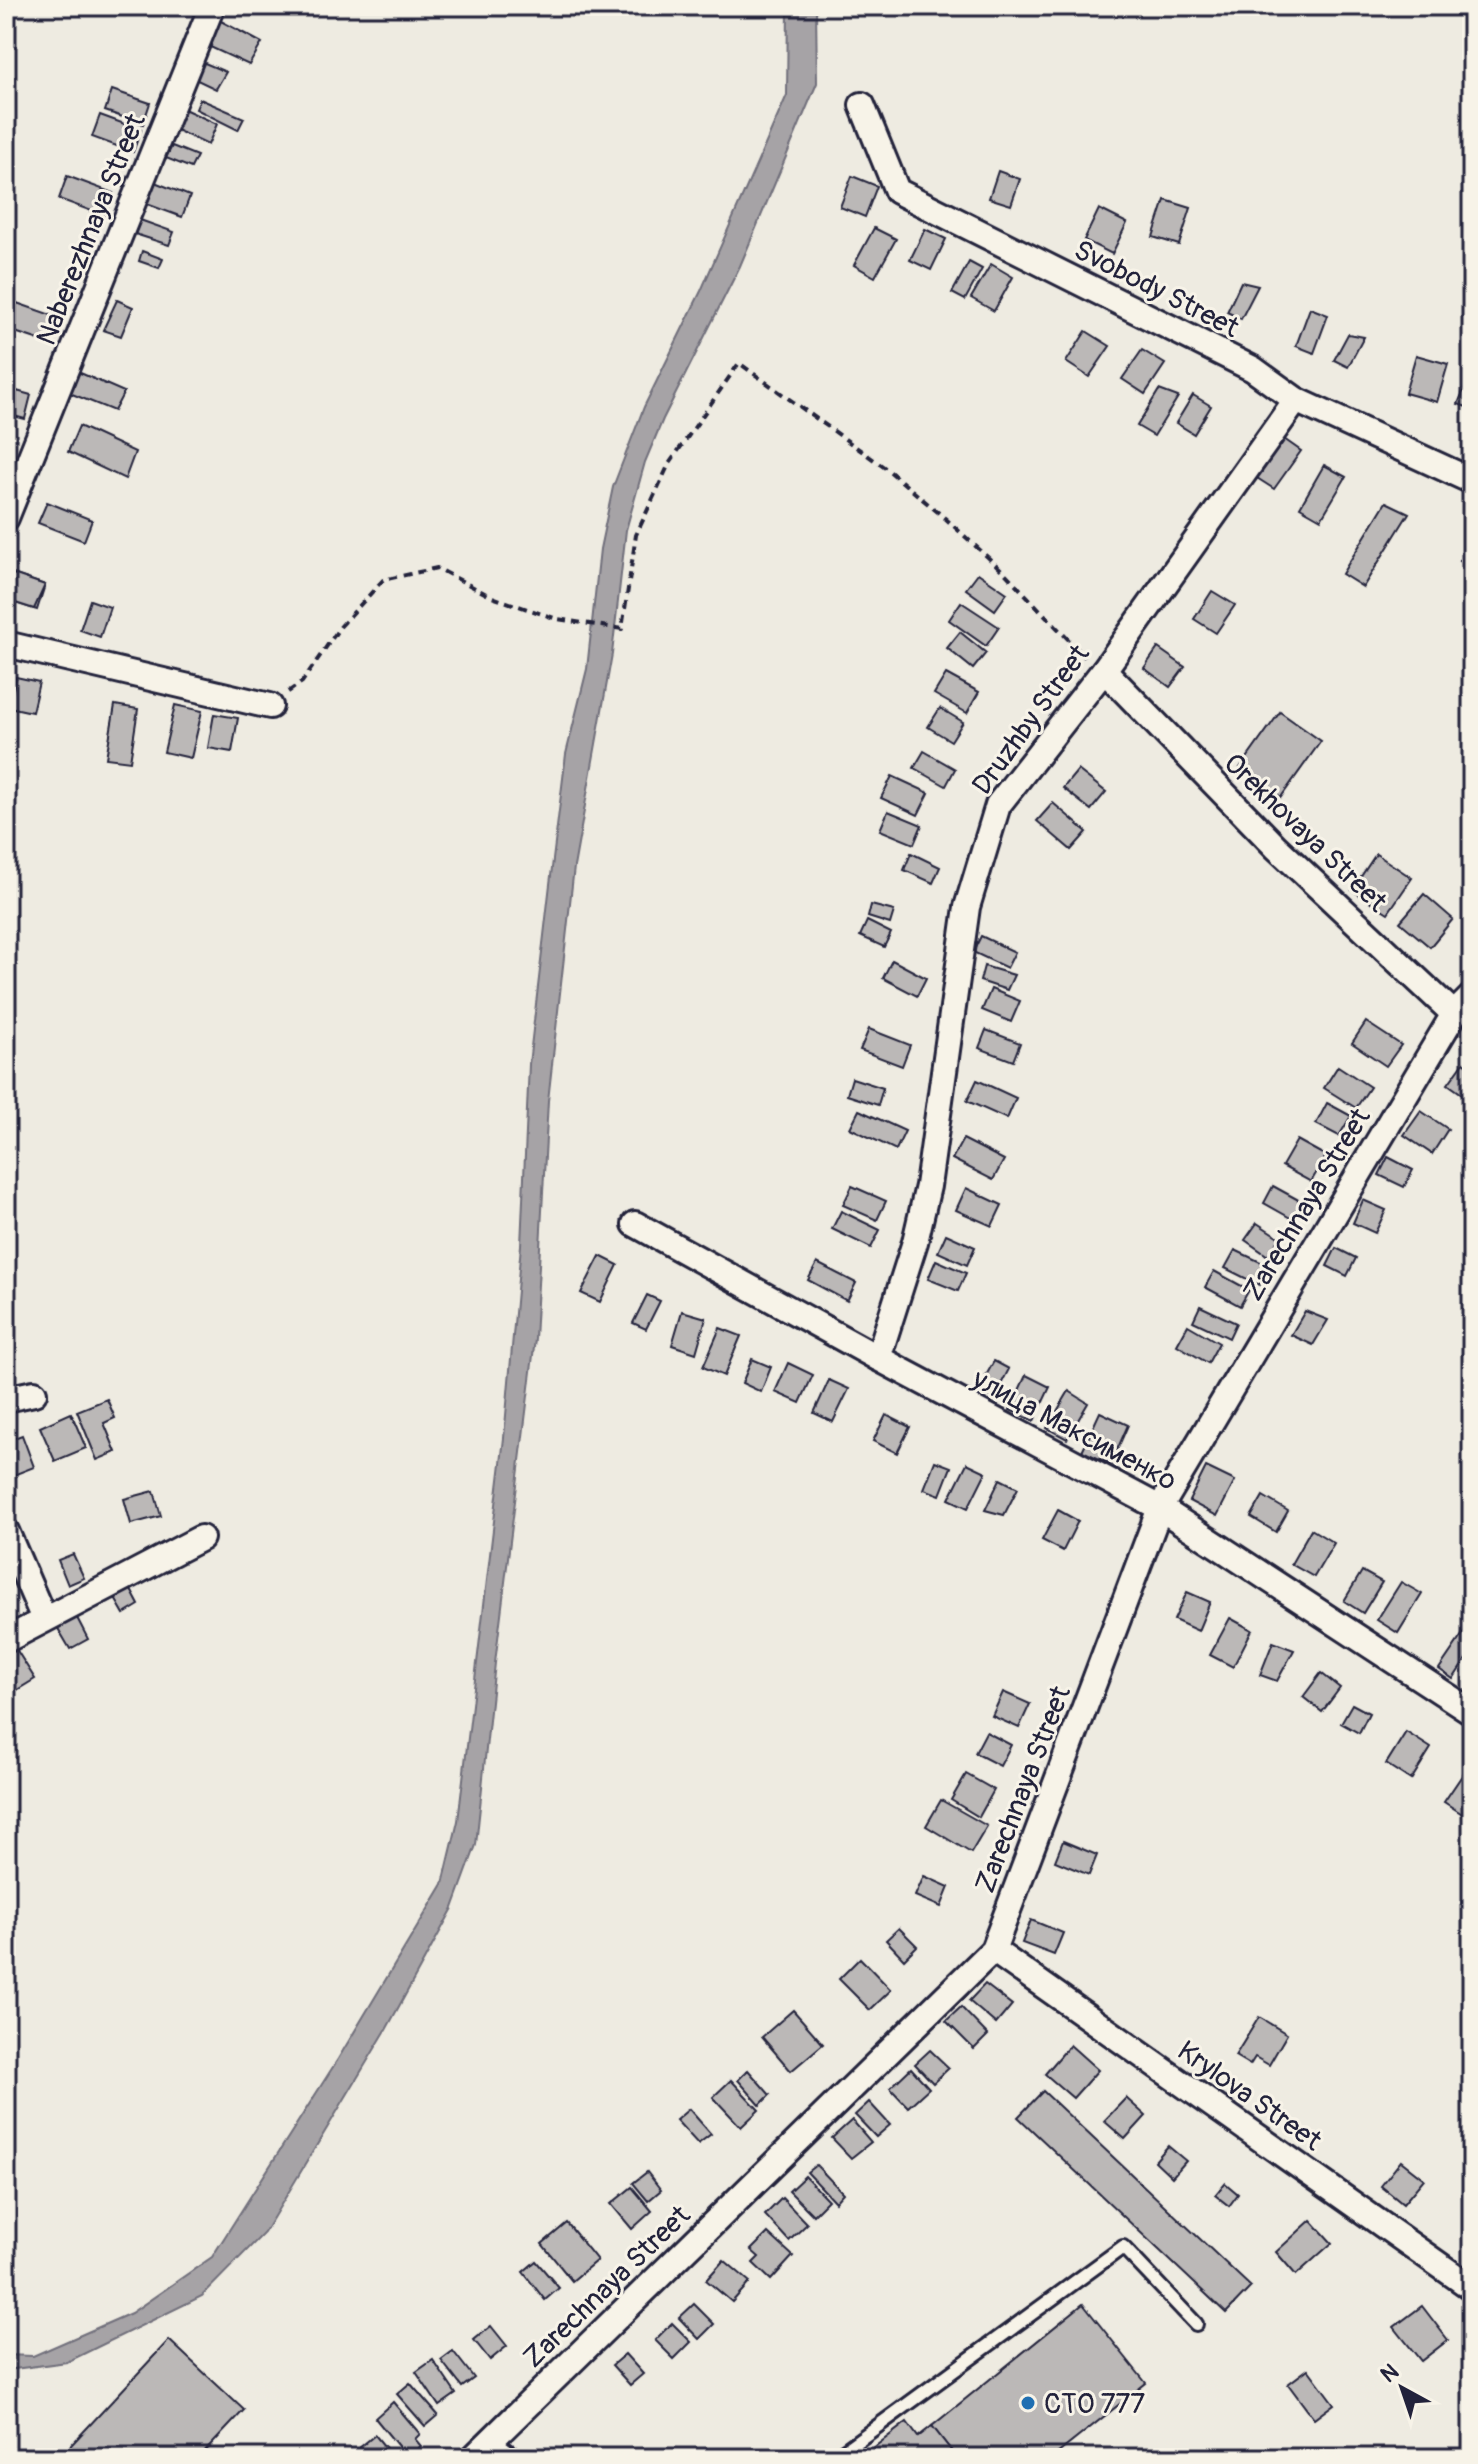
<svg xmlns="http://www.w3.org/2000/svg" width="1478" height="2464" viewBox="0 0 1478 2464" font-family="Pangolin,sans-serif">
<style>
.water{fill:#a6a3a6;stroke:#716f7b;stroke-width:2}
.building{fill:#bbb8b7;stroke:#22223b;stroke-width:2}
.lines{fill:none;stroke-linecap:round;stroke-linejoin:round}
.service-casing{stroke:#22223b;stroke-width:18}
.minor-casing{stroke:#22223b;stroke-width:30}
.path{stroke:#22223b;stroke-width:4;stroke-dasharray:8 6;stroke-linecap:butt}
.service{stroke:#f7f3e8;stroke-width:12}
.minor{stroke:#f7f3e8;stroke-width:24}
.poi-dot{fill:#1f6fb2;stroke:#f7f3e8;stroke-width:3}
.labels{text-anchor:middle;stroke-width:6;stroke-linejoin:round;paint-order:stroke}
.street-label{font-size:28px;fill:#22223b;stroke:#f7f3e8}
.poi-label{font-size:28px;fill:#22223b;stroke:#f7f3e8;text-anchor:start}
</style>
<rect width="100%" height="100%" fill="#eeebe1"/>
<filter id="ink" filterUnits="userSpaceOnUse"><feTurbulence type="fractalNoise" baseFrequency=".0125" numOctaves="2"/><feDisplacementMap in="SourceGraphic" scale="16" xChannelSelector="R" yChannelSelector="G"/><feConvolveMatrix kernelMatrix="1 2 1 2 8 2 1 2 1" color-interpolation-filters="sRGB"/></filter>
<g filter="url(#ink)">
<path class="water" d="M788,6H816L817,83L740,266L663,419L645,462L626,530L612,654L574,867L548,1101L535,1339L495,1663L476,1845L453,1908L386,2030L264,2233L202,2296L67,2362L6,2370V2355L33,2356L131,2313L212,2257L338,2059L443,1884L458,1821L504,1438L521,1245L529,1064L550,884L566,754L587,669L600,549L613,487L644,407L701,291L787,95Z"/>
<g class="building">
<path d="M136,6H161L159,12Z"/>
<path d="M219,20L262,43L249,65L208,46Z"/>
<path d="M200,61L226,72L216,89L193,78Z"/>
<path d="M112,90L150,103L143,124L105,111Z"/>
<path d="M200,99L244,118L238,130L196,109Z"/>
<path d="M184,109L217,124L208,145L174,129Z"/>
<path d="M100,115L141,130L133,152L92,137Z"/>
<path d="M172,146L197,156L191,168L166,158Z"/>
<path d="M998,171L1020,179L1011,205L989,198Z"/>
<path d="M67,176L113,193L105,216L59,199Z"/>
<path d="M852,176L877,186L865,217L840,207Z"/>
<path d="M152,181L190,196L182,217L144,203Z"/>
<path d="M1165,200L1191,208L1179,245L1153,237Z"/>
<path d="M1099,209L1127,223L1112,254L1084,240Z"/>
<path d="M140,220L174,232L169,245L135,234Z"/>
<path d="M874,228L896,239L875,277L854,265Z"/>
<path d="M925,229L946,239L931,270L910,260Z"/>
<path d="M142,251L163,259L159,268L139,261Z"/>
<path d="M969,262L982,269L965,300L952,293Z"/>
<path d="M991,264L1013,277L994,311L971,298Z"/>
<path d="M1241,282L1258,286L1241,319L1227,312Z"/>
<path d="M117,300L133,307L121,336L103,330Z"/>
<path d="M14,302L57,317L48,343L6,329Z"/>
<path d="M1310,308L1328,315L1314,353L1296,346Z"/>
<path d="M1086,331L1110,346L1089,377L1066,362Z"/>
<path d="M1348,334L1364,337L1348,367L1334,360Z"/>
<path d="M1142,350L1165,364L1145,394L1122,379Z"/>
<path d="M1416,355L1448,364L1437,402L1405,393Z"/>
<path d="M1472,370V409L1458,404Z"/>
<path d="M78,372L124,392L114,411L67,392Z"/>
<path d="M6,388L31,395L25,419L6,414Z"/>
<path d="M1159,390L1178,397L1154,436L1137,426Z"/>
<path d="M1193,395L1211,406L1194,434L1176,423Z"/>
<path d="M79,426L135,452L125,479L68,452Z"/>
<path d="M1284,439L1301,451L1274,489L1257,478Z"/>
<path d="M1324,465L1346,477L1321,519L1300,507Z"/>
<path d="M47,502L92,520L84,541L38,523Z"/>
<path d="M1386,502L1409,513L1363,587L1342,574Z"/>
<path d="M1472,544V569L1460,561Z"/>
<path d="M7,572L45,585L37,610L6,600Z"/>
<path d="M7,572L45,585L34,609L6,600Z"/>
<path d="M978,573L1007,593L995,610L966,589Z"/>
<path d="M1212,591L1235,605L1216,633L1194,619Z"/>
<path d="M90,600L110,607L100,637L80,630Z"/>
<path d="M961,602L999,627L986,646L949,620Z"/>
<path d="M960,632L986,653L973,669L947,648Z"/>
<path d="M1158,648L1185,667L1170,687L1144,668Z"/>
<path d="M946,674L979,692L967,713L934,694Z"/>
<path d="M16,677L39,682L32,712L9,707Z"/>
<path d="M115,705L138,709L130,761L106,758Z"/>
<path d="M175,705L202,711L191,758L164,752Z"/>
<path d="M940,708L963,722L951,741L928,727Z"/>
<path d="M1280,712L1321,741L1281,797L1240,768Z"/>
<path d="M214,714L238,718L232,752L208,748Z"/>
<path d="M924,751L955,769L946,786L914,768Z"/>
<path d="M1078,770L1106,792L1091,810L1063,788Z"/>
<path d="M892,776L929,793L918,815L881,798Z"/>
<path d="M1053,803L1087,832L1071,850L1037,821Z"/>
<path d="M888,811L922,825L914,844L880,830Z"/>
<path d="M911,853L940,867L933,883L904,870Z"/>
<path d="M1376,854L1412,878L1388,913L1352,890Z"/>
<path d="M1424,894L1453,919L1430,947L1400,922Z"/>
<path d="M871,905L894,911L890,924L868,917Z"/>
<path d="M867,921L891,933L884,947L860,936Z"/>
<path d="M981,936L1015,952L1007,968L973,952Z"/>
<path d="M892,960L926,978L917,996L883,978Z"/>
<path d="M984,966L1014,975L1007,990L980,981Z"/>
<path d="M991,989L1020,1001L1011,1022L982,1010Z"/>
<path d="M1366,1022L1401,1045L1386,1066L1352,1043Z"/>
<path d="M869,1029L910,1045L902,1066L860,1050Z"/>
<path d="M986,1030L1020,1043L1013,1061L979,1048Z"/>
<path d="M1464,1062L1472,1068V1101L1448,1084Z"/>
<path d="M1338,1066L1370,1087L1356,1108L1324,1088Z"/>
<path d="M852,1078L883,1088L878,1105L847,1095Z"/>
<path d="M977,1080L1016,1098L1007,1119L967,1101Z"/>
<path d="M1327,1103L1351,1116L1339,1136L1316,1124Z"/>
<path d="M859,1110L905,1131L896,1150L850,1128Z"/>
<path d="M1421,1111L1448,1129L1432,1154L1404,1135Z"/>
<path d="M963,1139L1004,1160L993,1180L952,1159Z"/>
<path d="M1297,1140L1326,1156L1311,1182L1282,1166Z"/>
<path d="M1388,1157L1413,1170L1404,1187L1379,1175Z"/>
<path d="M852,1186L886,1201L877,1220L843,1205Z"/>
<path d="M1273,1186L1304,1203L1294,1220L1264,1203Z"/>
<path d="M966,1188L1002,1205L992,1226L956,1210Z"/>
<path d="M1363,1200L1386,1210L1375,1233L1353,1223Z"/>
<path d="M841,1211L880,1230L871,1248L832,1229Z"/>
<path d="M1257,1223L1280,1238L1268,1256L1245,1240Z"/>
<path d="M946,1234L975,1247L967,1265L938,1252Z"/>
<path d="M1336,1248L1356,1258L1347,1276L1327,1266Z"/>
<path d="M1235,1250L1269,1266L1259,1285L1225,1268Z"/>
<path d="M600,1256L618,1265L600,1302L581,1293Z"/>
<path d="M936,1260L966,1273L958,1291L928,1279Z"/>
<path d="M817,1263L856,1283L847,1301L808,1280Z"/>
<path d="M1214,1271L1249,1290L1240,1306L1205,1287Z"/>
<path d="M647,1295L660,1301L646,1329L633,1323Z"/>
<path d="M1200,1306L1236,1323L1229,1338L1193,1321Z"/>
<path d="M682,1311L706,1318L696,1353L672,1345Z"/>
<path d="M1305,1311L1328,1320L1313,1345L1291,1335Z"/>
<path d="M1188,1325L1219,1343L1208,1363L1177,1345Z"/>
<path d="M720,1328L741,1336L724,1376L703,1367Z"/>
<path d="M752,1359L771,1367L761,1392L742,1383Z"/>
<path d="M994,1361L1009,1369L994,1398L978,1390Z"/>
<path d="M788,1363L813,1375L800,1403L775,1392Z"/>
<path d="M1026,1375L1050,1387L1034,1421L1010,1410Z"/>
<path d="M829,1380L849,1389L833,1422L814,1413Z"/>
<path d="M1069,1391L1088,1403L1067,1439L1047,1428Z"/>
<path d="M107,1399L115,1418L104,1423L116,1452L97,1460L77,1411Z"/>
<path d="M1100,1412L1128,1425L1111,1464L1082,1451Z"/>
<path d="M71,1413L86,1448L55,1461L40,1427Z"/>
<path d="M886,1415L910,1427L897,1453L873,1441Z"/>
<path d="M22,1435L34,1467L11,1476L6,1463V1441Z"/>
<path d="M935,1461L951,1467L940,1495L924,1489Z"/>
<path d="M967,1463L986,1472L968,1508L949,1499Z"/>
<path d="M1206,1467L1235,1481L1217,1516L1189,1501Z"/>
<path d="M1000,1479L1018,1488L1004,1515L985,1510Z"/>
<path d="M154,1491L161,1516L131,1524L124,1499Z"/>
<path d="M1263,1496L1288,1511L1276,1532L1251,1517Z"/>
<path d="M1058,1510L1078,1521L1063,1551L1042,1540Z"/>
<path d="M1311,1529L1334,1543L1314,1577L1291,1564Z"/>
<path d="M73,1554L84,1578L68,1585L58,1560Z"/>
<path d="M1362,1571L1382,1582L1363,1613L1344,1601Z"/>
<path d="M1401,1582L1422,1594L1398,1633L1377,1620Z"/>
<path d="M129,1586L139,1605L124,1614L113,1595Z"/>
<path d="M1187,1592L1210,1602L1198,1631L1174,1620Z"/>
<path d="M75,1614L88,1639L70,1649L56,1625Z"/>
<path d="M1230,1618L1252,1630L1233,1667L1210,1655Z"/>
<path d="M1469,1625L1472,1627V1650L1453,1679L1439,1669Z"/>
<path d="M1273,1642L1294,1650L1277,1681L1260,1675Z"/>
<path d="M16,1649L35,1679L12,1693L6,1682V1655Z"/>
<path d="M1321,1673L1340,1688L1322,1712L1303,1697Z"/>
<path d="M1003,1692L1030,1704L1019,1728L992,1716Z"/>
<path d="M1352,1704L1369,1713L1359,1733L1341,1723Z"/>
<path d="M986,1732L1011,1745L1000,1766L975,1753Z"/>
<path d="M1406,1732L1431,1748L1411,1780L1386,1764Z"/>
<path d="M1467,1768L1472,1771V1811L1467,1817L1444,1802Z"/>
<path d="M966,1774L994,1790L979,1817L951,1800Z"/>
<path d="M941,1800L987,1826L971,1853L926,1826Z"/>
<path d="M1063,1841L1097,1855L1089,1875L1055,1861Z"/>
<path d="M924,1876L949,1887L941,1907L915,1896Z"/>
<path d="M1031,1920L1063,1933L1054,1955L1022,1943Z"/>
<path d="M899,1928L917,1946L904,1959L886,1940Z"/>
<path d="M860,1958L891,1990L870,2010L839,1979Z"/>
<path d="M985,1984L1012,2005L996,2024L969,2001Z"/>
<path d="M961,2007L988,2035L974,2049L946,2021Z"/>
<path d="M793,2010L823,2044L791,2071L762,2037Z"/>
<path d="M1259,2017L1287,2034L1269,2065L1255,2057L1250,2065L1235,2056Z"/>
<path d="M1070,2045L1098,2070L1073,2098L1045,2074Z"/>
<path d="M930,2050L949,2068L933,2083L915,2064Z"/>
<path d="M911,2068L929,2088L908,2107L890,2088Z"/>
<path d="M748,2070L770,2095L760,2105L738,2080Z"/>
<path d="M731,2080L759,2110L741,2127L713,2097Z"/>
<path d="M1043,2091L1251,2287L1226,2313L1018,2117Z"/>
<path d="M1126,2098L1146,2116L1125,2139L1104,2121Z"/>
<path d="M869,2102L890,2125L876,2137L855,2115Z"/>
<path d="M689,2109L711,2134L698,2144L676,2120Z"/>
<path d="M852,2120L871,2142L851,2158L832,2138Z"/>
<path d="M1168,2146L1186,2161L1172,2177L1155,2161Z"/>
<path d="M1401,2161L1424,2179L1403,2204L1381,2186Z"/>
<path d="M816,2165L843,2193L835,2202L807,2172Z"/>
<path d="M647,2172L661,2190L648,2201L633,2183Z"/>
<path d="M805,2176L828,2200L813,2215L789,2191Z"/>
<path d="M1225,2183L1238,2194L1229,2206L1215,2195Z"/>
<path d="M632,2187L652,2211L632,2229L611,2204Z"/>
<path d="M782,2198L807,2224L789,2241L765,2215Z"/>
<path d="M1311,2220L1332,2243L1296,2275L1276,2252Z"/>
<path d="M567,2223L597,2260L572,2281L542,2244Z"/>
<path d="M768,2233L793,2256L771,2280L753,2263L759,2257L751,2250Z"/>
<path d="M724,2260L750,2282L732,2302L706,2280Z"/>
<path d="M536,2261L559,2288L545,2300L523,2272Z"/>
<path d="M694,2304L714,2324L699,2339L679,2318Z"/>
<path d="M1083,2304L1146,2383L1052,2458H957L932,2426Z"/>
<path d="M1422,2306L1448,2340L1421,2361L1394,2327Z"/>
<path d="M672,2323L691,2342L674,2359L655,2340Z"/>
<path d="M491,2326L507,2346L490,2360L474,2340Z"/>
<path d="M169,2340L244,2410L199,2458H59Z"/>
<path d="M453,2351L474,2378L462,2387L441,2360Z"/>
<path d="M625,2354L643,2374L630,2385L612,2365Z"/>
<path d="M433,2360L456,2394L439,2406L416,2372Z"/>
<path d="M1308,2369L1334,2404L1314,2419L1288,2384Z"/>
<path d="M410,2383L438,2415L425,2426L397,2394Z"/>
<path d="M393,2402L420,2434L415,2439L421,2446L407,2457L375,2418Z"/>
<path d="M907,2422L918,2437L932,2426L957,2458H872L868,2452Z"/>
<path d="M375,2435L394,2458H358L353,2453Z"/>
</g>
<g class="lines">
<defs>
<g id="service">
<path d="M492,2439L518,2458"/>
<path d="M834,2458L1123,2247L1196,2324"/>
</g>
<g id="minor">
<path d="M862,105L897,191L1253,369L1296,400L1472,481"/>
<path d="M6,518L212,6"/>
<path d="M6,644L270,706"/>
<path d="M1104,670L1276,847L1454,1014"/>
<path d="M635,1224L878,1358L1160,1508L1472,1712"/>
<path d="M878,1358L915,1242L928,1186L967,907L998,805L1104,670L1296,400"/>
<path d="M6,1399L34,1393"/>
<path d="M6,1531L44,1619"/>
<path d="M6,1640L201,1538"/>
<path d="M993,1950L1472,2288"/>
<path d="M473,2458L993,1950L1160,1508L1454,1014L1472,996"/>
</g>
</defs>
<use href="#service" class="service-casing"/>
<use href="#minor" class="minor-casing"/>
<path class="path" d="M288,692L302,682L340,627L383,580L437,568L492,597L557,619L622,629L636,535L669,464L739,363L888,470L946,519L1005,573L1085,657"/>
<use href="#service" class="service"/>
<use href="#minor" class="minor"/>
</g>
</g>
<circle class="poi-dot" cx="1028" cy="2403" r="8"/>
<g class="labels">
<g class="street-label">
<text transform="translate(90 229) rotate(-68)" y="10">Naberezhnaya Street</text>
<text transform="translate(1157 288) rotate(27)" y="10">Svobody Street</text>
<text transform="translate(1030 719) rotate(-54)" y="10">Druzhby Street</text>
<text transform="translate(1306 832) rotate(44)" y="10">Orekhovaya Street</text>
<text transform="translate(1306 1204) rotate(-59)" y="10">Zarechnaya Street</text>
<text transform="translate(1075 1429) rotate(28)" y="10">улица Максименко</text>
<text transform="translate(1022 1789) rotate(-69)" y="10">Zarechnaya Street</text>
<text transform="translate(1250 2095) rotate(35)" y="10">Krylova Street</text>
<text transform="translate(606 2286) rotate(-44)" y="10">Zarechnaya Street</text>
</g>
<g class="poi-label">
<text x="1044" y="2413">СТО 777</text>
</g>
</g>
<rect width="1478" height="2464" fill="none" stroke="#f7f3e8" stroke-width="32"/>
<rect x="16" y="16" width="1446" height="2432" fill="none" stroke="#22223b" stroke-width="3" filter="url(#ink)"/>
<g transform="translate(1402 2388) rotate(320)" stroke="#f7f3e8" stroke-width="6" paint-order="stroke">
<path d="M0-6L14 30L0 20L-14 30Z" fill="#22223b"/>
<text y="-12" font-size="22" font-weight="bold" text-anchor="middle" fill="#22223b">N</text>
</g>
</svg>
